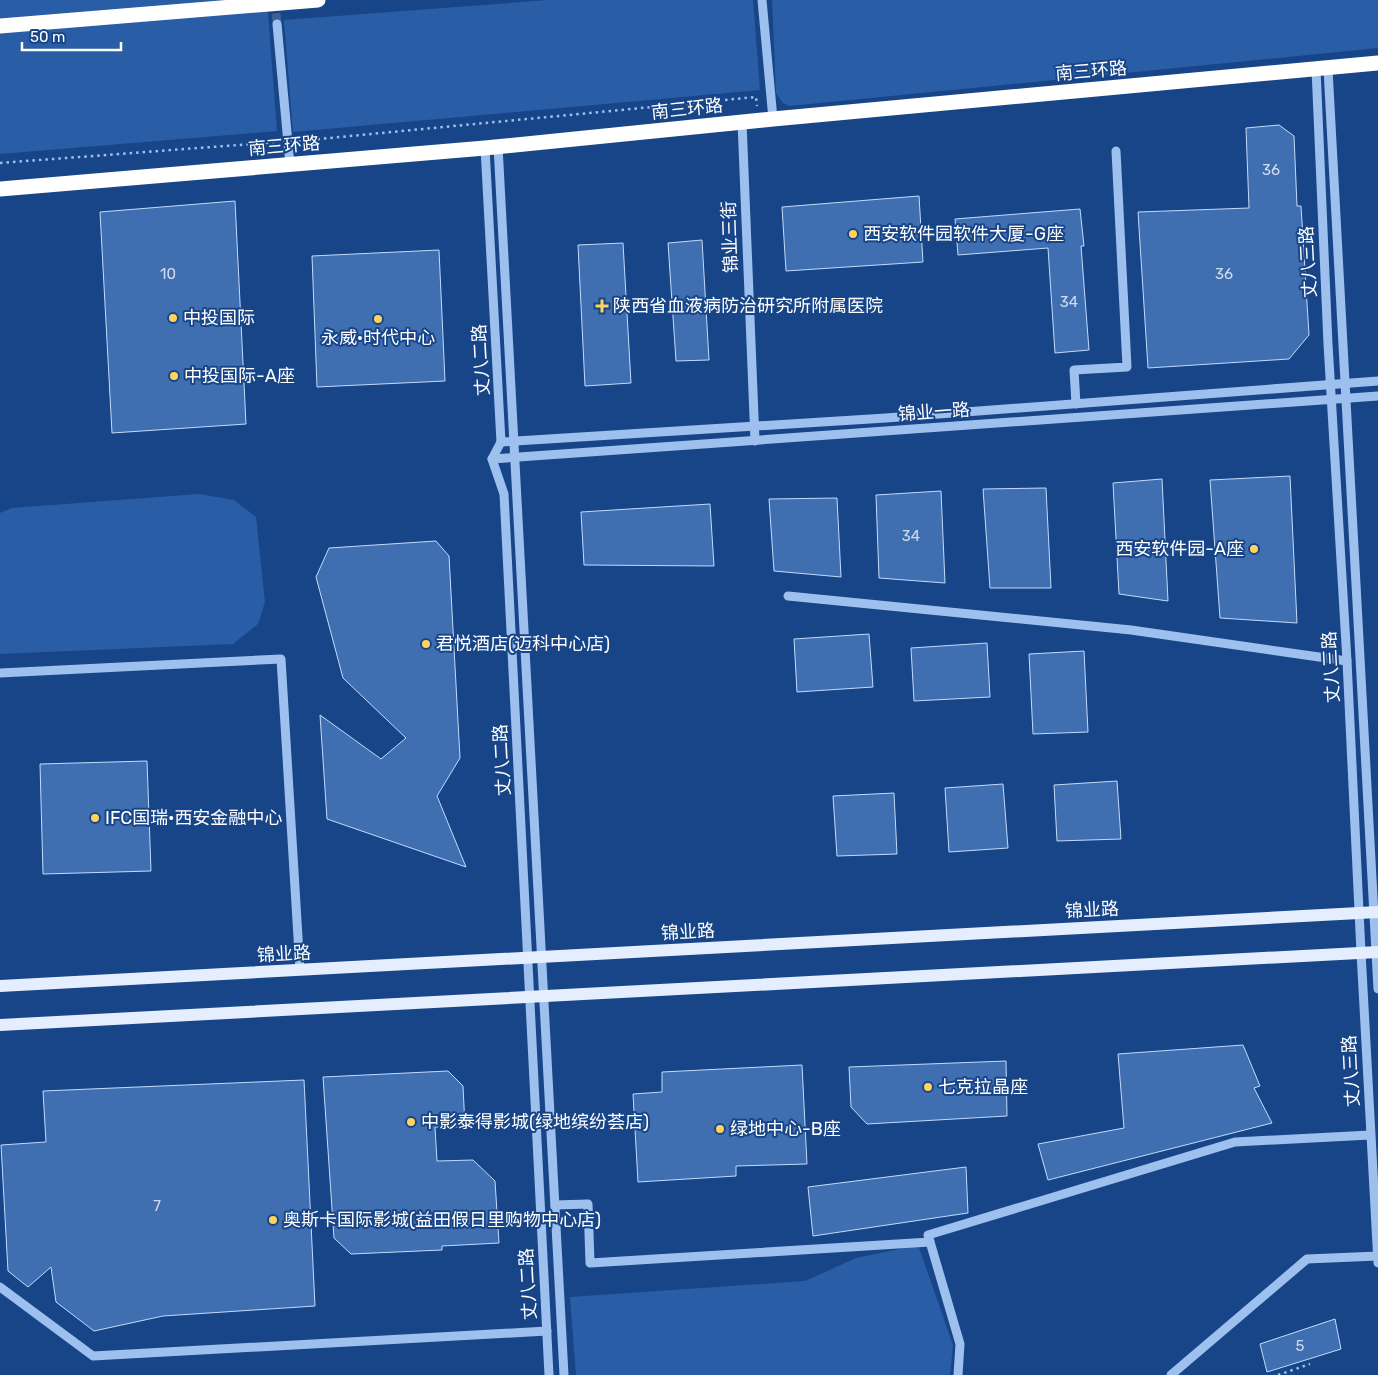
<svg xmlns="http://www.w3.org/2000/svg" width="1378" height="1375" viewBox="0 0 1378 1375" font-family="Rubik,'Noto Sans SC',sans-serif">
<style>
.green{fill:#295ea6}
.building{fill:#3f6fb1;stroke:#c3dbfa}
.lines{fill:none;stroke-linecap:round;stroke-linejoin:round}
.minor-tunnel{stroke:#3a619a;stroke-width:9;stroke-dasharray:9 4.5;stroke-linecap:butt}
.path{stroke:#9ec0ee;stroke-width:2.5;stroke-dasharray:2.5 4;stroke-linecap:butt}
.minor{stroke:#9ec0ee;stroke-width:9}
.major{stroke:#e4eeff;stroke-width:12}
.highway{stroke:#fff;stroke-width:15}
.poi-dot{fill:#ffd45a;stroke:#174588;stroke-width:2}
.labels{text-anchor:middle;stroke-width:4;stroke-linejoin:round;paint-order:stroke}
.number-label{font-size:15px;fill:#cfdbec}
.street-label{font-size:18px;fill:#fff;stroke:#174588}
.poi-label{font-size:18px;fill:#fff;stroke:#174588;text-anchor:start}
</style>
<rect width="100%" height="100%" fill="#174588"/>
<g class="green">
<path d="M0,0H267L277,131L0,154Z"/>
<path d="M548,0H753L760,90L293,132L284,20Z"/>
<path d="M772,0H1378V48L789,106L783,103L776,93Z"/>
<path d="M199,494L234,500L256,517L265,602L258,624L233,644L0,654V513L12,508Z"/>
<path d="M918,1245L953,1345L950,1375H576L570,1297L805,1281L856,1258Z"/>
</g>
<g class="building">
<path d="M1279,125L1294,136L1297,206H1301L1309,335L1289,359L1148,368L1138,212L1249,208L1246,128Z"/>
<path d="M919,196L923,262L786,271L782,207Z"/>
<path d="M235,201L246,424L112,433L100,212Z"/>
<path d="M1080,209L1084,246H1081L1089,350L1055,353L1048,248L958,255L955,219Z"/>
<path d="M702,240L709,360L676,361L668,243Z"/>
<path d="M623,243L631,383L585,386L578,245Z"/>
<path d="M439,250L445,381L317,387L312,256Z"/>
<path d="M1290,476L1297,623L1220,618L1210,480Z"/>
<path d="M1162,479L1168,601L1119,594L1113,483Z"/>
<path d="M1046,488L1051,588H990L983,489Z"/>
<path d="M941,491L945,583L879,578L876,495Z"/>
<path d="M837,498L841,577L774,571L769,499Z"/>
<path d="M710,504L714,566L584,565L581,512Z"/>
<path d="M436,541L449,556L460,758L437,796L466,867L327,819L320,715L381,759L406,738L343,678L316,577L329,548Z"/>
<path d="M869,634L873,687L797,692L794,639Z"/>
<path d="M987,643L990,697L914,701L911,648Z"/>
<path d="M1084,651L1088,732L1033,734L1029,654Z"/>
<path d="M147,761L151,871L43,874L40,764Z"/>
<path d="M1117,781L1121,839L1057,841L1054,785Z"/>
<path d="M1003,784L1008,848L949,852L945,788Z"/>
<path d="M894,793L897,854L837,856L833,796Z"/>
<path d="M1243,1045L1260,1086L1254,1088L1272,1123L1048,1180L1038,1144L1124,1128L1118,1054Z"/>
<path d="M1006,1061L1007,1116L867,1124L851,1107L849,1067Z"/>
<path d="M802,1065L807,1164L736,1166V1176L638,1182L633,1094L662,1092V1072Z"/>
<path d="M448,1071L463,1086L465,1127H435L437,1161L473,1160L495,1181L499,1243L442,1246V1250L351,1254L334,1238L323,1077Z"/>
<path d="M304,1080L315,1306L163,1316L94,1331L56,1302L51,1267L28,1287L8,1271L1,1145L46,1142L43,1091Z"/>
<path d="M966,1167L968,1213L813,1236L808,1187Z"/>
<path d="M1335,1319L1341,1349L1267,1372L1260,1344Z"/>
</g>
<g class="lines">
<path class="minor-tunnel" d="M275,0L277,24"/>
<g class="path">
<path d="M298,141L756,97L757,106"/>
<path d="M0,163L278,142"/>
<path d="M1278,1375L1310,1364"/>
</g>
<g class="minor">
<path d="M762,0L773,119"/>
<path d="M277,24L290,165"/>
<path d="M1316,69L1328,344L1347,661L1361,952L1378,1263"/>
<path d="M1328,69L1378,989"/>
<path d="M742,122L755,441"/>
<path d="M498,146L564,1375"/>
<path d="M485,148L501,442L492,459L504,494L549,1375"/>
<path d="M1076,404L1074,370L1127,367L1116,151"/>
<path d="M501,442L886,418L1378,381"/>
<path d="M492,459L1378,396"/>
<path d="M788,596L1131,630L1347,661"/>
<path d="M0,673L281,659L300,970"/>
<path d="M555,1205L588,1204L590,1263L930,1242"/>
<path d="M0,1287L93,1356L547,1331"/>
<path d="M958,1375L960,1344L928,1235L1235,1142L1370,1135"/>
<path d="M1171,1375L1307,1259L1378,1256"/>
</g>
<g class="major">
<path d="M0,986L1378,912"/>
<path d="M0,1025L1378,952"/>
</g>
<g class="highway">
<path d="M0,26L318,0"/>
<path d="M0,189L485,148L773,119L1378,63"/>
</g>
</g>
<g class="poi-dot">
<circle cx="853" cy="234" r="5"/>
<path d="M599.5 298.5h5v5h5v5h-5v5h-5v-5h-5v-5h5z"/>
<circle cx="173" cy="318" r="5"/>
<circle cx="378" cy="319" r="5"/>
<circle cx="174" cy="376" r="5"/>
<circle cx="1254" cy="549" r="5"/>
<circle cx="426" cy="644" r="5"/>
<circle cx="95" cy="818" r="5"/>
<circle cx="928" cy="1087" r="5"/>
<circle cx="411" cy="1122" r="5"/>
<circle cx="720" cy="1129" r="5"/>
<circle cx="273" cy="1220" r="5"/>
</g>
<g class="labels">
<g class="number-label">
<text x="1271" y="175">36</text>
<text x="168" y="279">10</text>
<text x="1224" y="279">36</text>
<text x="1069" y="307">34</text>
<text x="911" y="541">34</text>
<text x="157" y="1211">7</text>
<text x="1300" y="1351">5</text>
</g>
<g class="street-label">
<text transform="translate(1091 71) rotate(-5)" y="6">南三环路</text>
<text transform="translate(687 109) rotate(-6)" y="6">南三环路</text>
<text transform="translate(284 146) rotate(-5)" y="6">南三环路</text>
<text transform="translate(730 237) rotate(-92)" y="6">锦业三街</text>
<text transform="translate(1308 262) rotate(-93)" y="6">丈八三路</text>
<text transform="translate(481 360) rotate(-93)" y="6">丈八二路</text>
<text transform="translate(934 412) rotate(-4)" y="6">锦业一路</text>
<text transform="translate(1331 667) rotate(-93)" y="6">丈八三路</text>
<text transform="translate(502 760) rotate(-93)" y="6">丈八二路</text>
<text transform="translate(1092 910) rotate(-3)" y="6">锦业路</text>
<text transform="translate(688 932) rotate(-3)" y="6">锦业路</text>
<text transform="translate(284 954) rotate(-3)" y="6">锦业路</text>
<text transform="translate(1351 1071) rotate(-93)" y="6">丈八三路</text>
<text transform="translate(528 1284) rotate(-93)" y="6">丈八二路</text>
</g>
<g class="poi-label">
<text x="863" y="240">西安软件园软件大厦-G座</text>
<text x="613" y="312">陕西省血液病防治研究所附属医院</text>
<text x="183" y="324">中投国际</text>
<text x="378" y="344" text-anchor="middle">永威·时代中心</text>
<text x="184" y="382">中投国际-A座</text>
<text x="1244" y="555" text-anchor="end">西安软件园-A座</text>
<text x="436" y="650">君悦酒店(迈科中心店)</text>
<text x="105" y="824">IFC国瑞·西安金融中心</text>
<text x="938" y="1093">七克拉晶座</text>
<text x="421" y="1128">中影泰得影城(绿地缤纷荟店)</text>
<text x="730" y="1135">绿地中心-B座</text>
<text x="283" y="1226">奥斯卡国际影城(益田假日里购物中心店)</text>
</g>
</g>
<path d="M22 42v8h99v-8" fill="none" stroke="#ffffff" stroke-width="2.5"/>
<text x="30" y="42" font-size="15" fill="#ffffff" stroke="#174588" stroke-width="4" paint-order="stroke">50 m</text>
</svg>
